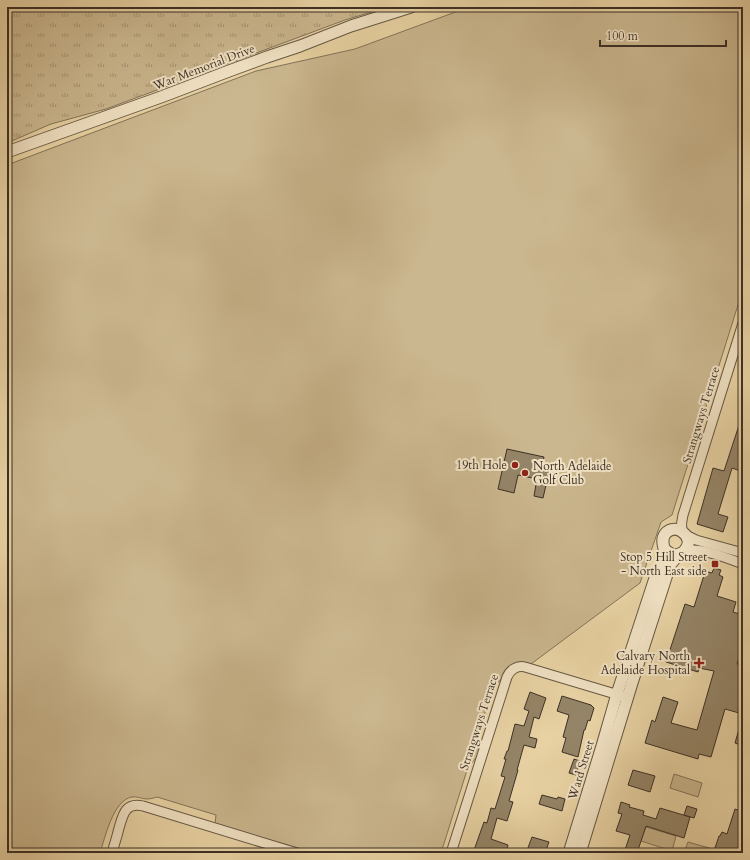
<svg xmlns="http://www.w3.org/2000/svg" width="750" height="860" viewBox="0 0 750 860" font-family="Cardo,serif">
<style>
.grass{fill:#cbb78f;stroke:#83745b}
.park{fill:url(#park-tufts);stroke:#83745b}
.building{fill:#958568;stroke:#3b3027}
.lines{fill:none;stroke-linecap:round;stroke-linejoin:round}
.minor-casing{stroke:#665946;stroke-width:11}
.tertiary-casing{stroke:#665946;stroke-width:13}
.minor{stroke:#f1e2c4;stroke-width:9}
.tertiary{stroke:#f1e2c4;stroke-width:11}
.poi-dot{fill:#8f2418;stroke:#f1e2c4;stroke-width:1.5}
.labels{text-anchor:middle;stroke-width:4;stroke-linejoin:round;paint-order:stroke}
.street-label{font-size:12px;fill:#3b3027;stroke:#f1e2c4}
.poi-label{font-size:12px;fill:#3b3027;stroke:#f1e2c4;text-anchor:end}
</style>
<defs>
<pattern id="park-tufts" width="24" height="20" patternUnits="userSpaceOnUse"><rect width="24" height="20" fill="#cbb78f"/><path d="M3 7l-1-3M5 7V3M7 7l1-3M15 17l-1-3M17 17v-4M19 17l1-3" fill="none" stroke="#a69575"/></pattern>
</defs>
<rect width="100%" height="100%" fill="#e9d3a4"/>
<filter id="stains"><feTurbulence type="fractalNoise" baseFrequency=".005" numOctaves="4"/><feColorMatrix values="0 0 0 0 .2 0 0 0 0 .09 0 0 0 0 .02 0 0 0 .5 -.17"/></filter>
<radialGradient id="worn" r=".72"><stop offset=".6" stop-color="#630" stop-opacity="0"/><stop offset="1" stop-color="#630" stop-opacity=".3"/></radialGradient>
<g class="grass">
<path d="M469,7H743V289L672,515L661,522L640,583L531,664L519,662L511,665L506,669L502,678L493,688L478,734L479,755L468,767L441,853H315L215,824L216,815L157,797C154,798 150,799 147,799C142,799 137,796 132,797C113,800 105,838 100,853H7V165L256,71L355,49Z"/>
<path d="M674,774L702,783L698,797L670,788Z"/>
<path d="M646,827L676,836L672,851L641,841Z"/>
<path d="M688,842L716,850V853H684Z"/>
</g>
<path class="park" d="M7,7H388L345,20L106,109L51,124L7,143Z"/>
<g class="building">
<path d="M742,416H743V472L732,468L718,514L728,517L723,532L697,524L713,468L724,471Z"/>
<path d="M507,449L544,457L541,470L549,472L543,498L534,496L537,479L518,475L514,493L498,489Z"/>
<path d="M714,568L721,570L719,575L723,577L717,596L736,602L733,612L743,615V646L737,664L743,666V701L739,713L725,709L711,757L699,754L698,759L645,743L652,720L655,722L663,697L678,702L671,723L697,730L714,671L699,668L698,672L666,662L685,604L694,607L705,572L708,573V572L712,573Z"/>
<path d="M530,692L546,698L539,719L534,717L529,737L537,739L535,748L524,745L517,770H518L509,801L513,802L507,821L497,818L491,839L508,845L506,853H473L484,822L487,823L491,808L495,809L505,777L501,776L506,759H504L507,751H508L515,724L524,726L529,711L524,709Z"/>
<path d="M562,696L591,705L594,708L590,721L588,720L585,730H584L578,757L562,752L566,738L563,737L569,715L557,711Z"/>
<path d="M741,722H743V746L735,743Z"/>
<path d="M574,759L580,761L576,775L569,773Z"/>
<path d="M633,770L655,776L650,792L628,785Z"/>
<path d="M542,795L557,799L558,797L565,799L562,811L539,804Z"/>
<path d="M621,802L630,805L629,807L644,811L643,815L656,819L660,808L690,817L684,838L646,826L637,853H624L630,835L616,831L622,814L618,813Z"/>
<path d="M687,806L697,809L694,818L684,815Z"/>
<path d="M735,809L743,812V845L740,853H720L721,850L715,848L719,836H720L722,832L727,834Z"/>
<path d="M532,837L549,842L545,853H526Z"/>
</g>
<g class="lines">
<defs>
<g id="minor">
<path d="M683,532C680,526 682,521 683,515L743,323"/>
<path d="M686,535L696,540L743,553"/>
<path d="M683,552C695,545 730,559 743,564"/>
<path d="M112,853C114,845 117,837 119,828C123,815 125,802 143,806L297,853"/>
<path d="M451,853L507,677C510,670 517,665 525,667L622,696"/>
</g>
<g id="tertiary">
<path d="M7,152L161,97L229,71L267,57L300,46L351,26L411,7"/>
<path d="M569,853L602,746L617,694L656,575C659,569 664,562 665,555C665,548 660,541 665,534C676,521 696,538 685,550C683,553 680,554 677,555C671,555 667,552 664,548"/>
<path d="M580,853L632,683L670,565L679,554"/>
</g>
</defs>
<use href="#minor" class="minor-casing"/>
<use href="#tertiary" class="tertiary-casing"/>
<use href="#minor" class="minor"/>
<use href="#tertiary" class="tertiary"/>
</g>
<g class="poi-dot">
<circle cx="515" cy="465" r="4"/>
<circle cx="525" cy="473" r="4"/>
<rect x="711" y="560" width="8" height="8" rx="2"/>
<path d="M697 657h4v4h4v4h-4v4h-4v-4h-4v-4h4z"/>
</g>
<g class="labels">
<g class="street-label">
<text transform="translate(204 67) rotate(-21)" y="4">War Memorial Drive</text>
<text transform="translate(701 415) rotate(-73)" y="4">Strangways Terrace</text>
<text transform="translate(479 722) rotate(-72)" y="4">Strangways Terrace</text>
<text transform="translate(581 770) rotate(-73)" y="4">Ward Street</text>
</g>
<g class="poi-label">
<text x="507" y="469">19th Hole</text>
<text x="533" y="470" text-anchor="start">North Adelaide<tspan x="533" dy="14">Golf Club</tspan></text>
<text x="707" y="561">Stop 5 Hill Street<tspan x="707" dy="14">- North East side</tspan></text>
<text x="690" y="660">Calvary North<tspan x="690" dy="14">Adelaide Hospital</tspan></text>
</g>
</g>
<rect width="750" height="860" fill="none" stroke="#e9d3a4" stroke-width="24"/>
<rect x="8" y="8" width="734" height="844" fill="none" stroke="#3b3027" stroke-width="2"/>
<rect x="12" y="12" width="726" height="836" fill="none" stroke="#3b3027"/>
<path d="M600 40v6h126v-6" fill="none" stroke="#3b3027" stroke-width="2"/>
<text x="606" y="40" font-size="12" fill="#3b3027" stroke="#f1e2c4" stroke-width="3" paint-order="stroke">100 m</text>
<rect width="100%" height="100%" filter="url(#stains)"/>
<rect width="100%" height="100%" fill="url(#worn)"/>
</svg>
